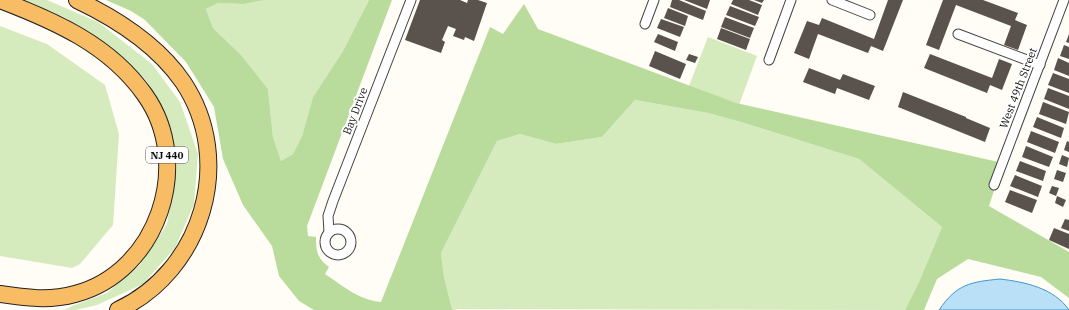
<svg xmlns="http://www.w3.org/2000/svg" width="1069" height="310" viewBox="0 0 1069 310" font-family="'IBM Plex Serif',serif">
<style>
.green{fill:#d5ebbd}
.forest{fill:#b9dc9c}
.water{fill:#b9e0f7;stroke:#3f96cf}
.building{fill:#5a524d}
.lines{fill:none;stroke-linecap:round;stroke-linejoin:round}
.minor-casing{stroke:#444;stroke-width:11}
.trunk-casing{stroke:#222;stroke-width:18}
.minor{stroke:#fff;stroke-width:9}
.trunk{stroke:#f7bc64;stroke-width:16}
.labels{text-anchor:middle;stroke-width:4;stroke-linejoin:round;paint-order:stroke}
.shield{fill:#fff;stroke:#585858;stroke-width:1}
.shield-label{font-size:10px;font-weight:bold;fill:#111}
.street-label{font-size:11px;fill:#111;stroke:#fff}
</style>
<rect width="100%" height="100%" fill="#fffdf5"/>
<g class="green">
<path d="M24,0H47L98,22L152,64L180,102L198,154L194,204L175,248L143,284L97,305L75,310H65L72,306L107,293L140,265L167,224L177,166L167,120L146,80L108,46L66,18Z"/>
<path d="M266,0H369L343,51L313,97L302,136L293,154L281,161L273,137L268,89L242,56L213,28L206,9L218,3L243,4Z"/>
<path d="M0,26L47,44L105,85L119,134L113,225L80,264L72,268L0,256Z"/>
<path d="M708,37L757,56L739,105L689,86Z"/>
<path d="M635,100L708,113L741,122L859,159L942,227L919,282L905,310L452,309L444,277L441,253L497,141L520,134L556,144L602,137Z"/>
</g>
<path class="forest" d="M106,0H266L243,4L218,3L206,9L213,28L242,56L268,89L273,137L281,161L293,154L302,136L313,97L343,51L369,0H392L307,226L308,236L316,237C316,251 317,258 329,267L325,274C343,286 359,300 381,302L490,27L503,34L524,4L538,29L736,103L1003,163L989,206L1069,252V298L1041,277L968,259L937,279L924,310H905L919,282L942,227L859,159L741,122L708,113L635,100L602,137L556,144L520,134L497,141L441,253L444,277L452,309L457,310H314L299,301L279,276L272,246L243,205L223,159L214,107L186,62L145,20L131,11Z"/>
<path class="water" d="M1000,279C1025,282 1054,288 1069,310H939C957,284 970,282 1000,279Z"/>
<g class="building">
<path d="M420,0H460L467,3L468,0H478L487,3L474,41L465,37L464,40L453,36L456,29L448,26L442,40L445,42L441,53L405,40Z"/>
<path d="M672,0H679L706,11L703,20L670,7Z"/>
<path d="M684,0H710L707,9Z"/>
<path d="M733,0H749L762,5L758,15L731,4Z"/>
<path d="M754,0H764L762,3Z"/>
<path d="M888,0H903L883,51L871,46L868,53L818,34L809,59L794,53L807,21L819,25L822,18L874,39Z"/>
<path d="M943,0H983L1018,13L1015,20L1027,25L1018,50L1004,45L1011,26L956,5L939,50L926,45Z"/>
<path d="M730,6L759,17L755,26L726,15Z"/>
<path d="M668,8L688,16L685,26L664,18Z"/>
<path d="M725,17L754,28L750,38L721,27Z"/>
<path d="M661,19L684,27L680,37L657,28Z"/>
<path d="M721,28L750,39L746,50L717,39Z"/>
<path d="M658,34L678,42L675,51L654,42Z"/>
<path d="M1069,34V43L1066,42Z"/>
<path d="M1064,45L1069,47V59L1060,56Z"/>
<path d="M655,51L686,64L680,79L649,66Z"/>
<path d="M689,54L698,57L695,63L686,60Z"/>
<path d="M930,54L992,78L999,59L1012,64L1002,90L990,85L987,93L924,68Z"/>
<path d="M1058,58L1069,63V76L1054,70Z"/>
<path d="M809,68L840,80L843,74L875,86L869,100L837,88L835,94L803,82Z"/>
<path d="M1053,73L1069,79V93L1048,85Z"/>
<path d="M1048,88L1069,96V109L1044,99Z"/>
<path d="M903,92L966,117V118L990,128L985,142L898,107Z"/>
<path d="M1043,102L1069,112L1066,124L1039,114Z"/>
<path d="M1037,117L1064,128L1061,138L1033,127Z"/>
<path d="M1031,131L1059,142L1055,153L1027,142Z"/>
<path d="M1067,141L1069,142V152L1064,150Z"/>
<path d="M1026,146L1053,157L1049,167L1022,157Z"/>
<path d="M1062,155L1069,158L1067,167L1059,164Z"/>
<path d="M1020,161L1046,171L1043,181L1016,171Z"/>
<path d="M1057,170L1066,173L1063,182L1054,179Z"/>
<path d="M1015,175L1042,186L1038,197L1010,186Z"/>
<path d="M1052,186L1059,188L1056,196L1049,193Z"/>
<path d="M1010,190L1037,200L1032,213L1005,202Z"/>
<path d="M1057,196L1066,200L1063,207L1055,203Z"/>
<path d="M1065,219L1069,220V231L1061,228Z"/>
<path d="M1054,228L1069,234V249L1049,240Z"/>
</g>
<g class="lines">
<defs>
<g id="minor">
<path d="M832,0L870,15"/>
<path d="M645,24L654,0"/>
<path d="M958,34L1040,65"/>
<path d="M769,60L791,0"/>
<path d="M994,185L1064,0"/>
<circle cx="338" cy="242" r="13"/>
<path d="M329,232L328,216L333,201L411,0"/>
</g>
<g id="trunk">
<path d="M0,0C55,21 110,45 145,95C194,164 158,272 75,294C50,301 25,298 0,294"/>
<path d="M77,0C117,19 157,44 183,82C236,161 202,271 118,310"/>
</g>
</defs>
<use href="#minor" class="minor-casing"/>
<use href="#trunk" class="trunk-casing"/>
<use href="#minor" class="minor"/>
<use href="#trunk" class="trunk"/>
</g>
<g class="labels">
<rect class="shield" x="146" y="147" width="42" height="16" rx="3"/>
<g class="shield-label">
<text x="167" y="159">NJ 440</text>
</g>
<g class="street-label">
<text transform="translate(1018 88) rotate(-69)" y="4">West 49th Street</text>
<text transform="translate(355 111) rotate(-69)" y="4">Bay Drive</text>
</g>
</g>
</svg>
